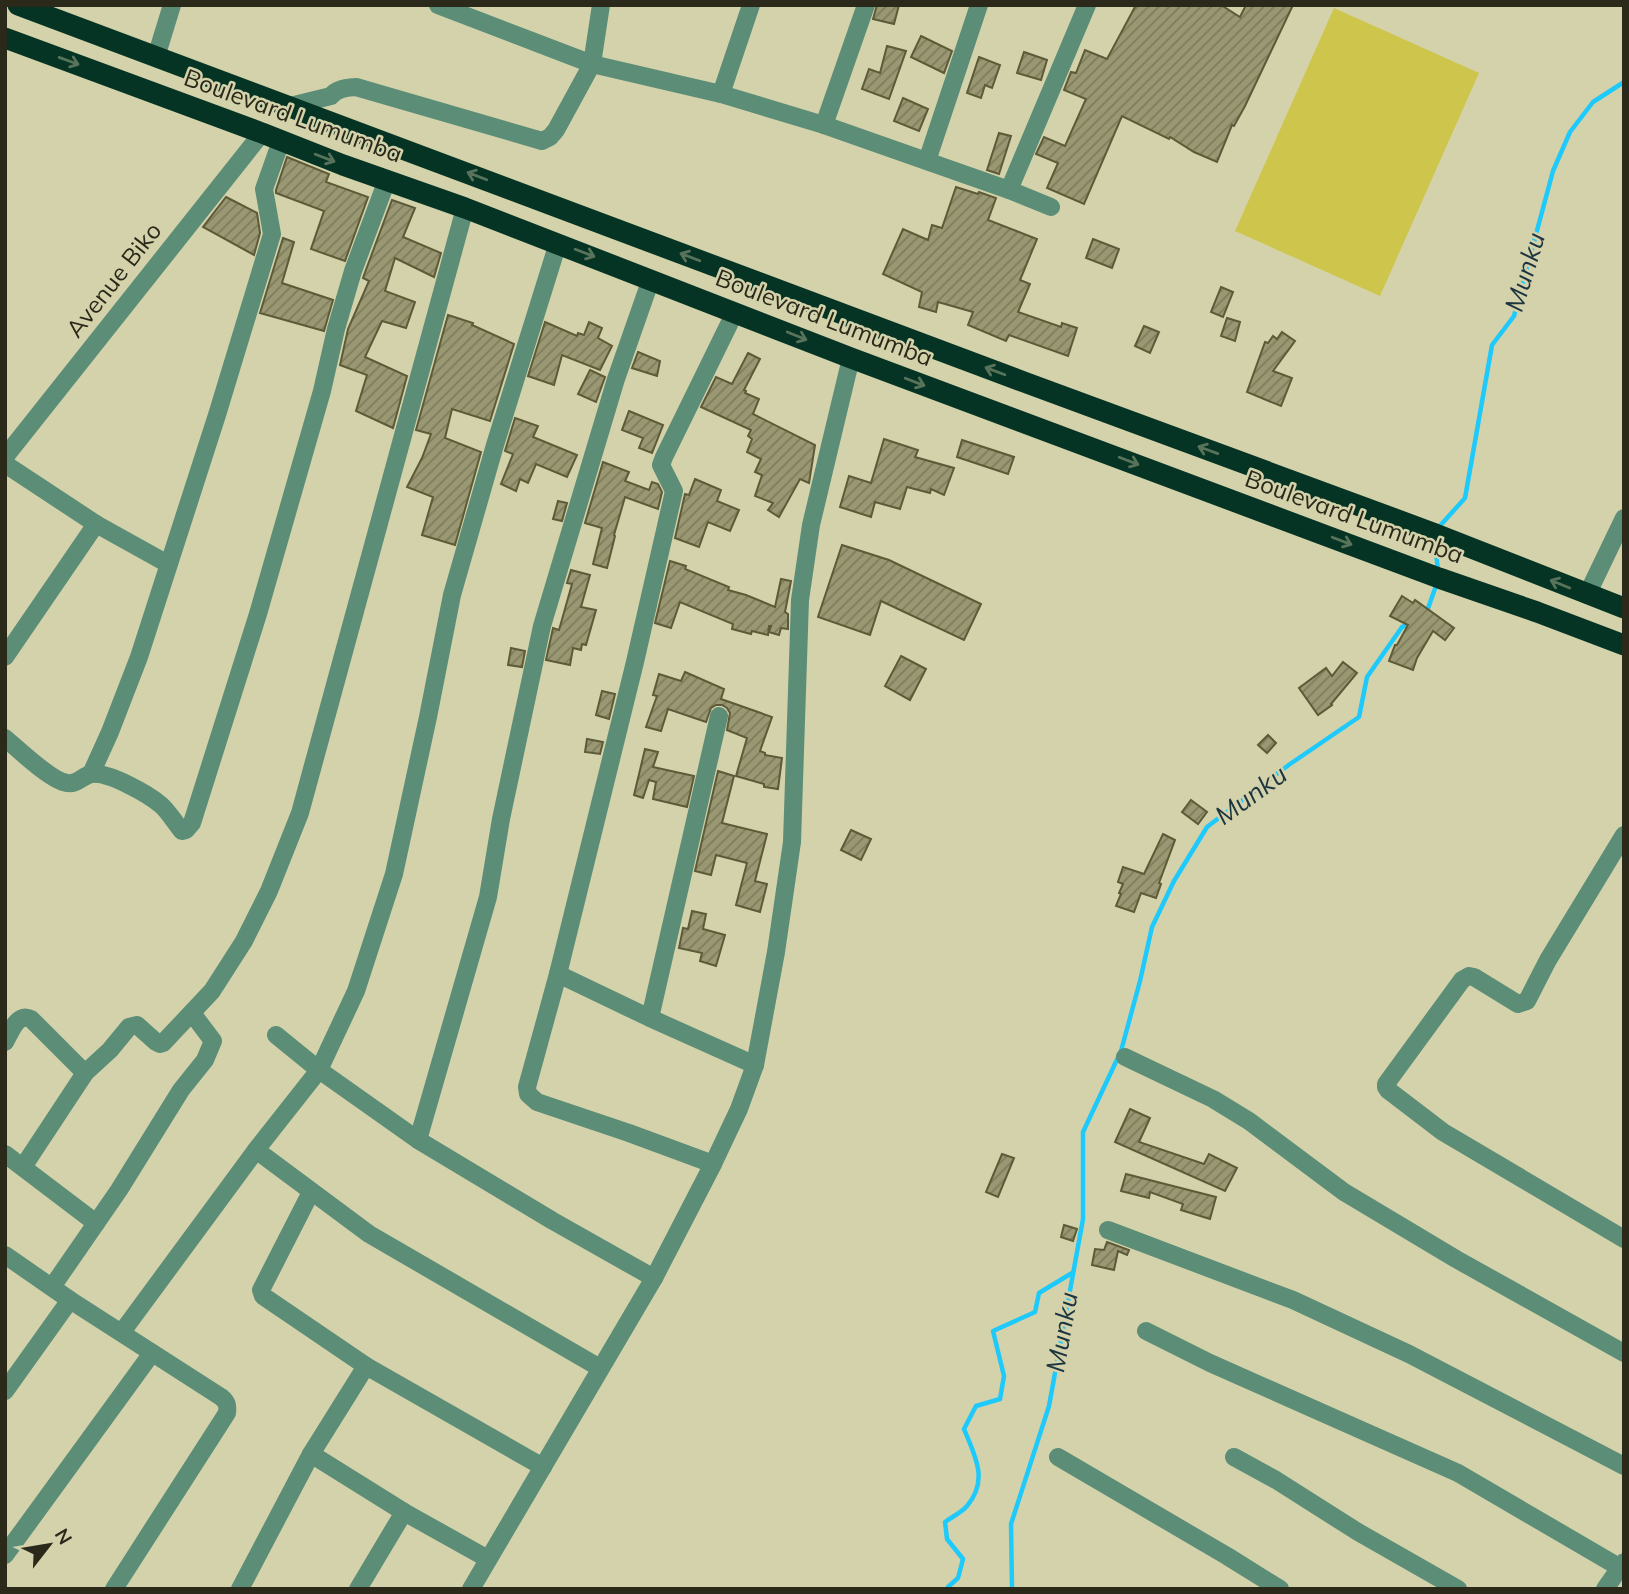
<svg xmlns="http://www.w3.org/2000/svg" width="1629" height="1594" viewBox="0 0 1629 1594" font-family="Mulish,sans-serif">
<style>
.pitch{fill:#cec54d}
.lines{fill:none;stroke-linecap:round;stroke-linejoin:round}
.stream{stroke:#1ec9fb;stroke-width:4.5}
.building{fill:url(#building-hatch);stroke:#5d5a37;stroke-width:2}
.minor{stroke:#5b8d77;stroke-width:18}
.highway{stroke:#053424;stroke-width:21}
.oneway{stroke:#58735a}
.labels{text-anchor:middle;stroke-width:5;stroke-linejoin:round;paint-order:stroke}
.street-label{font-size:24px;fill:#2a291a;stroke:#d4d2ab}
.water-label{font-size:26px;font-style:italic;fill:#1d353e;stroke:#d4d2ab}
</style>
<defs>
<pattern id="building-hatch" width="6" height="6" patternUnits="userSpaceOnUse" patternTransform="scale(1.75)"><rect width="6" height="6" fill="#9a9872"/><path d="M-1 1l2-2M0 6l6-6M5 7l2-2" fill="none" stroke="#7e7c5d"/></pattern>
</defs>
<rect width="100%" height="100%" fill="#d4d2ab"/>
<path class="pitch" d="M1334,8L1479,73L1380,296L1235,231Z"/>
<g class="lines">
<g class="stream">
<path d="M1438,528L1465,498L1492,345L1514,316L1553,171L1570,132L1593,102L1624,82"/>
<path d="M1435,542L1438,571"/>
<path d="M1426,614L1437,583"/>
<path d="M949,1589L948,1587L958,1578L963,1559L947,1539L945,1522C952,1517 962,1512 967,1506C989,1480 975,1456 964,1429L976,1406L1000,1399L1004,1376L993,1331L1035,1312L1039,1293L1072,1273"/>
<path d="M1012,1589L1011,1524L1049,1406L1083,1219V1132L1121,1051L1140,981L1152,927L1174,881L1207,827L1290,764L1359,717L1367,677L1402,627L1412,622"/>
</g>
</g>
<g class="building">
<path d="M877,5H899L894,24L873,19Z"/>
<path d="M1136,5H1221L1240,17L1246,5H1293L1245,106L1234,126L1232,125L1217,162L1194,152L1170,137L1169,139L1122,116L1084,204L1047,188L1058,163L1036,154L1044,137L1065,146L1086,99L1064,90L1071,72L1076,73L1085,50L1107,59Z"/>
<path d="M921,36L952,51L944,73L911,57Z"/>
<path d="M887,46L906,51L889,99L862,89L869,69L880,73Z"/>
<path d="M1024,52L1047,60L1041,80L1017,73Z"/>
<path d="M979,57L1000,65L992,88L985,85L981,98L967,93Z"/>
<path d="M903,98L928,109L919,131L894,121Z"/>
<path d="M999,133L1011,136L999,174L987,170Z"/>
<path d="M287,157L329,174L326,182L368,197L345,261L311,249L324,211L276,193V190Z"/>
<path d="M956,187L978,194L979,192L996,198L988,220L1037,239L1020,280L1030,284L1018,312L1061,327L1062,323L1077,328L1068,356L1009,335L1006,341L968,325L973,312L938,302L936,312L919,307L922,292L883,274L903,229L928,240L932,225L942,228Z"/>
<path d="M226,197L257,213L260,233L254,255L203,227Z"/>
<path d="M392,200L415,208L403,237L441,253L434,277L395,258L385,291L415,302L406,328L382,321L365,357L407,376L393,428L356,411L367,375L340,365L348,329L369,281L363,278L364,275Z"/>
<path d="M283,238L294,242L282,283L333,300L324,331L260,313Z"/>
<path d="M1093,239L1119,249L1112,268L1086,258Z"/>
<path d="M1221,287L1233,292L1223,317L1211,312Z"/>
<path d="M448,315L473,323L472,325L514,344L490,421L452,409L445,438L481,452L455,545L422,535L433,497L407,487L422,458L431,434L416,430Z"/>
<path d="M1227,318L1240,322L1235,341L1221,336Z"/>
<path d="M545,322L577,336L578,333L584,335L589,322L602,328L598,338L612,346L600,370L562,355L554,385L528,376Z"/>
<path d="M1144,326L1159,332L1150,353L1135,346Z"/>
<path d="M1282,332L1295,341L1273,371L1292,378L1281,406L1247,392L1265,342L1268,343L1273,336L1277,339Z"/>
<path d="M638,352L660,361L657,376L632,368Z"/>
<path d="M748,353L760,359L744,390L746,391L745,393L759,399L753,414L815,445L809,483L800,479L779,517L768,510L773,503L755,496L762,475L755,472L761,459L747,452L752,439L748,436L751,430L701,407L716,377L732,384Z"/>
<path d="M590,370L605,377L596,402L578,394Z"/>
<path d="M629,411L663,425L652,453L639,448L643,438L622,430Z"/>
<path d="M515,418L538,426L533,437L577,455L567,477L536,464L528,483L520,479L516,491L501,484L513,454L505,451Z"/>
<path d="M884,439L918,450L915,457L954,468L944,495L931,489L930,493L907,487L900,509L875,502L871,517L840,507L849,476L871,483Z"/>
<path d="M962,440L1014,457L1008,474L957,457Z"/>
<path d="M603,462L629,472L625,481L649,490L652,482L658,484L662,492L658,509L625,497L614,535L615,536L607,568L593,564L602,528L585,523Z"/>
<path d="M695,479L721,490L717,501L739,510L730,531L708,522L699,547L675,538L685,494L689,495Z"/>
<path d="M558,501L567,503L562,521L553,519Z"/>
<path d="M842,545L889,560L981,604L964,640L881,601L870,635L818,617Z"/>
<path d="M670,561L686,566L685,569L729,587L728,590L746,595L775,607L781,579L791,581L785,612L788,614V629L781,628L779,635L769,632L771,626H769L768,635L752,631L751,634L732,629L733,624L680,602L671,628L655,623Z"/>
<path d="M571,570L590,575L581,607L596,610L586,645L582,644L581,650L573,648L570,665L546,660L553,628L559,630L572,584L567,583Z"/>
<path d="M1402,596L1413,603L1415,600L1454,628L1445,640L1433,631L1417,658L1413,670L1389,661L1395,645H1397L1408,625L1390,616Z"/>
<path d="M511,648L525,651L522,667L508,665Z"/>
<path d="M901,656L926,669L910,700L885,686Z"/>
<path d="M1343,662L1357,673L1331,704L1332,705L1318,715L1299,688L1326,668L1332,676Z"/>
<path d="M685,672L724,689L721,699L772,717L760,751L765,753V755L782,758L778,789L764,787V784L736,776L747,738L727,730L730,713L727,708L722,705H716L711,708L706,722L668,709L661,731L646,727L657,696L653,695L659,674L681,681Z"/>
<path d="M602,691L615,694L609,719L596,715Z"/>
<path d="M1268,735L1276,743L1267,753L1258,745Z"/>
<path d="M587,739L603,742L600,754L585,752Z"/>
<path d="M645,749L658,752L653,767L694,776L687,807L653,799L656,782L649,780L643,798L634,795Z"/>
<path d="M718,771L734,776L722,823L767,834L755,881L767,884L760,912L736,905L747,863L716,855L711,875L695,871Z"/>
<path d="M1191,800L1207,812L1198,824L1182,812Z"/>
<path d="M851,830L871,839L861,860L841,850Z"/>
<path d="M1163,834L1175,840L1159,883L1161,884L1156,898L1141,893L1134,912L1116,906L1121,894L1119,893L1123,884L1118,882L1123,867L1144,874Z"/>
<path d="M692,911L706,914L703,929L725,935L716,966L700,961L702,953L679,948L683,928L688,929Z"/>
<path d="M1130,1109L1150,1118L1139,1142L1204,1164L1209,1154L1237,1168L1225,1191L1115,1142Z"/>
<path d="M1002,1154L1014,1158L998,1197L986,1192Z"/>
<path d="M1126,1174L1216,1197L1210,1219L1181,1210L1183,1204L1150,1192L1149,1198L1121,1191Z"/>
<path d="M1064,1225L1077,1229L1073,1241L1061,1237Z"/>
<path d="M1107,1242L1129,1250L1127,1255L1118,1251L1114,1270L1092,1265L1095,1249L1104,1250Z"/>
</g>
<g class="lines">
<g class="minor">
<path d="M438,5L592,64L721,94L824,125L1009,190L1051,207"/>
<path d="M156,57L172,5"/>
<path d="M721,94L751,5"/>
<path d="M290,106L331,96C337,88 347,88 356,87L542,141L550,137L556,130L592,64L601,5"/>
<path d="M824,125L866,5"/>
<path d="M927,161L979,5"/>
<path d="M1009,190L1087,5"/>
<path d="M558,243L495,445L452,595L428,717L394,874L356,991L319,1070L256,1150L369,1234L600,1368"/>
<path d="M5,457L262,133"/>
<path d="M5,464L96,524L168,564"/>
<path d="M1587,595L1624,518"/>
<path d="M5,657L96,524"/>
<path d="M5,738C18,749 51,781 67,783C77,785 83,775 92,774C109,772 148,794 161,805C169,812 175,823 182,831L186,830L192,823L258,614L322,391L336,329L353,271L387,180"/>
<path d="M91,774L110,732L139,657L217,415L272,234L264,189L281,141"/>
<path d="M1624,835L1548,960L1527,1001L1518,1004L1474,977L1469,976L1462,980L1386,1084V1087L1388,1090L1443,1132L1624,1239"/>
<path d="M558,974L650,1018L755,1065"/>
<path d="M650,1018L719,716"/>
<path d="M276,1035L319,1070L418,1140L553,1221L654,1278"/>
<path d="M5,1042C11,1032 17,1012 31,1019L85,1073"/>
<path d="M1125,1057L1213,1099L1249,1121L1344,1192L1456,1259L1624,1353"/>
<path d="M418,1140L488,897L501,819L542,626L616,379L651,279"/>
<path d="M5,1154L96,1223"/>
<path d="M713,1164L629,1133L537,1102L528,1094L527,1087L558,974L635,662L674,491L661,465L664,457L735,312"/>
<path d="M23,1167L85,1073L110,1050L129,1027L137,1025L156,1042L160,1044L163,1043L212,991L244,941L269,891L300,813L465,208"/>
<path d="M311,1192L261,1290L263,1296L366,1366L543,1467"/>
<path d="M1108,1230L1293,1300L1409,1354L1624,1466"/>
<path d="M5,1255L70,1300L221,1397C227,1402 228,1405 227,1413L114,1589"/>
<path d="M52,1287L119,1190L181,1090L205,1060L213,1041L192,1013"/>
<path d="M1146,1331L1210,1363L1458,1473L1624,1570"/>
<path d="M122,1332L256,1150"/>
<path d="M5,1391L70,1300"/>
<path d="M311,1454L404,1512L488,1559"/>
<path d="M1058,1457L1227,1556L1280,1589"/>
<path d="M1234,1457L1276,1480L1358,1532L1458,1589"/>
<path d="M5,1555L152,1353"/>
<path d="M240,1589L311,1454L366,1366"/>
<path d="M358,1589L404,1512"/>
<path d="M471,1589L654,1278L713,1164L739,1109L755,1065L776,952L792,842L800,600L811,525L851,358"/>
<path d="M1605,1589L1624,1562"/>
</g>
<g class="highway">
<path d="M18,5L1024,382L1433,533L1624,608"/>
<path d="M5,38L262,133L343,165L465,208L851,358L1439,578L1537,612L1624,645"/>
</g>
</g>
<defs><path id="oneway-shaft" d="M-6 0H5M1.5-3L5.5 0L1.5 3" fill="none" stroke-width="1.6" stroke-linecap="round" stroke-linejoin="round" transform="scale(1.75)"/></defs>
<g class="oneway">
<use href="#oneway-shaft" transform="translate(69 61) rotate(20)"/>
<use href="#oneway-shaft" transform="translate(325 158) rotate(21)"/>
<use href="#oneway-shaft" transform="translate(477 176) rotate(-159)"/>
<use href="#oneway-shaft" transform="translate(585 253) rotate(21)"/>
<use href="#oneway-shaft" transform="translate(690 257) rotate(-159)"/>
<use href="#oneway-shaft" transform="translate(797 336) rotate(22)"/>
<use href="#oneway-shaft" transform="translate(995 371) rotate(-159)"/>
<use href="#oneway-shaft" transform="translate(915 382) rotate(21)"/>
<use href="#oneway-shaft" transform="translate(1208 450) rotate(-160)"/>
<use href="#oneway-shaft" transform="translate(1129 461) rotate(21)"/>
<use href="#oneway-shaft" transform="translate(1342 541) rotate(21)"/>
<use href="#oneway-shaft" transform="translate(1560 584) rotate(-158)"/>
</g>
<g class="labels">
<g class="street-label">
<text transform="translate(293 116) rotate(20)" y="8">Boulevard Lumumba</text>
<text transform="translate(114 280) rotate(-52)" y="8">Avenue Biko</text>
<text transform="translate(824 318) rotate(21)" y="8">Boulevard Lumumba</text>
<text transform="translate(1354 517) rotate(20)" y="8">Boulevard Lumumba</text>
</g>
<g class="water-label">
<text transform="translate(1525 272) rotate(-73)" y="9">Munku</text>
<text transform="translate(1251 795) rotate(-36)" y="9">Munku</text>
<text transform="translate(1062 1332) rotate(-80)" y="9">Munku</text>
</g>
</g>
<rect width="1629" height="1594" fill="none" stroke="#2a291a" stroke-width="14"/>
<g transform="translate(49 1545) rotate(59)" stroke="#d4d2ab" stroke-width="5" paint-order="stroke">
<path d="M0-5L12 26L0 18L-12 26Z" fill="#2a291a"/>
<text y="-10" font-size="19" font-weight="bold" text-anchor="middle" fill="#2a291a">N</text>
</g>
</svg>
